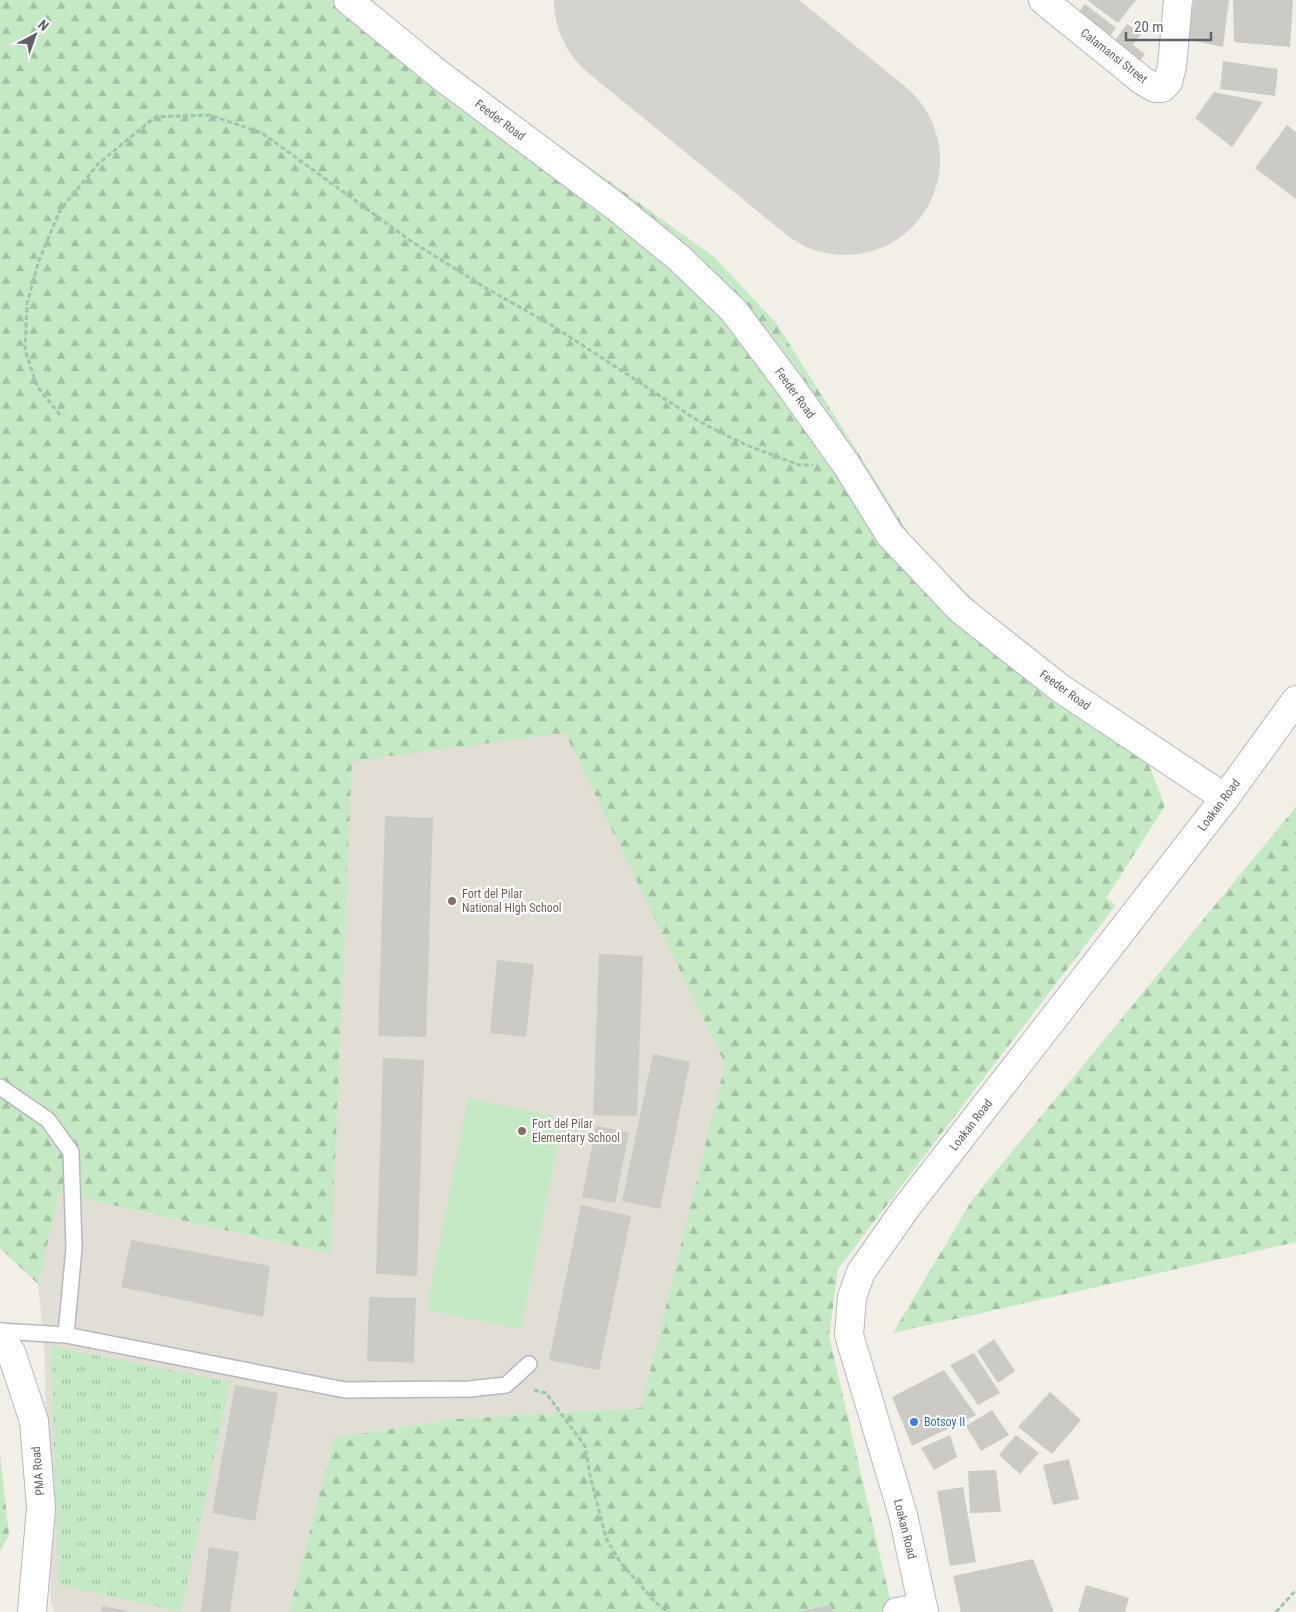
<svg xmlns="http://www.w3.org/2000/svg" width="1296" height="1612" viewBox="0 0 1296 1612" font-family="'Roboto Condensed',sans-serif">
<style>
.education{fill:#e1ded6}
.forest{fill:url(#forest-firs)}
.park{fill:url(#park-tufts)}
.pitch{fill:#c5e8c5}
.lines{fill:none;stroke-linecap:round;stroke-linejoin:round}
.runway{stroke:#d4d3d0;stroke-width:190}
.building{fill:#cccac5}
.lane-casing{stroke:#b5b8bc;stroke-width:18}
.street-casing{stroke:#b5b8bc;stroke-width:30}
.secondary-casing{stroke:#b6babf;stroke-width:30}
.path{stroke:#9cc7a9;stroke-width:3;stroke-dasharray:5 2.5;stroke-linecap:butt}
.lane{stroke:#fff;stroke-width:15}
.street{stroke:#fff;stroke-width:28}
.secondary{stroke:#fff;stroke-width:28}
.education-dot{fill:#8d6e63;stroke:#fff;stroke-width:2}
.shop-dot{fill:#3f7fe0;stroke:#fff;stroke-width:2}
.labels{text-anchor:middle;stroke-width:4.5;stroke-linejoin:round;paint-order:stroke}
.street-label{font-size:12px;fill:#5f6368;stroke:#fff}
.education-label{font-size:12px;fill:#785e54;stroke:#fff;text-anchor:start}
.shop-label{font-size:12px;fill:#366cbe;stroke:#fff;text-anchor:start}
</style>
<defs>
<pattern id="forest-firs" width="22" height="20" patternUnits="userSpaceOnUse" patternTransform="scale(1.25)"><rect width="22" height="20" fill="#c5e8c5"/><path d="M5 1l3.5 6h-7zM16 11l3.5 6h-7z" fill="#a3c0a4"/></pattern>
<pattern id="park-tufts" width="24" height="20" patternUnits="userSpaceOnUse" patternTransform="scale(1.25)"><rect width="24" height="20" fill="#c5e8c5"/><path d="M3 7l-1-3M5 7V3M7 7l1-3M15 17l-1-3M17 17v-4M19 17l1-3" fill="none" stroke="#a3c0a4"/></pattern>
</defs>
<rect width="100%" height="100%" fill="#f1efe8"/>
<path class="education" d="M565,733L725,1064L641,1408L455,1419L334,1438L289,1612H55L51,1604L44,1343L38,1284L58,1193L330,1254L352,760Z"/>
<g class="forest">
<path d="M0,0H366L527,122L714,257L776,323L913,540L995,621L1134,727L1165,806L1106,898L1116,905L838,1269L829,1336L893,1612H289L334,1438L455,1419L641,1408L725,1064L565,733L352,761L331,1254L59,1193L38,1284L0,1248Z"/>
<path d="M1296,807V1242L893,1333L972,1200Z"/>
<path d="M0,1454L9,1535L0,1552Z"/>
</g>
<path class="park" d="M51,1346L230,1382L181,1611L58,1585Z"/>
<path class="pitch" d="M468,1098L563,1118L521,1329L426,1310Z"/>
<g class="lines">
<path class="runway" d="M649,0L845,160"/>
</g>
<g class="building">
<path d="M1087,0H1136L1118,23Z"/>
<path d="M1194,0H1229L1223,47L1186,39Z"/>
<path d="M1233,0H1293L1290,47L1234,42Z"/>
<path d="M1085,4L1116,28L1106,41L1074,18Z"/>
<path d="M1127,24L1141,34L1133,45L1145,54L1136,66L1110,47Z"/>
<path d="M1223,61L1278,69L1275,96L1220,89Z"/>
<path d="M1214,92L1263,102L1232,147L1195,118Z"/>
<path d="M1287,125L1296,132V199L1255,168Z"/>
<path d="M385,816L433,818L426,1037L378,1036Z"/>
<path d="M599,954L643,956L637,1116L593,1115Z"/>
<path d="M497,960L534,964L526,1037L490,1033Z"/>
<path d="M653,1054L690,1062L660,1209L622,1201Z"/>
<path d="M383,1058L424,1060L417,1276L376,1274Z"/>
<path d="M596,1126L629,1132L615,1203L582,1197Z"/>
<path d="M581,1205L631,1216L599,1370L549,1360Z"/>
<path d="M131,1240L270,1266L263,1317L121,1287Z"/>
<path d="M369,1297L416,1298L414,1363L367,1361Z"/>
<path d="M994,1339L1015,1371L998,1383L977,1351Z"/>
<path d="M974,1353L1000,1393L978,1405L950,1365Z"/>
<path d="M944,1370L976,1415L912,1446L892,1397Z"/>
<path d="M235,1385L278,1393L255,1521L212,1513Z"/>
<path d="M1050,1392L1081,1420L1052,1454L1018,1427Z"/>
<path d="M992,1410L1009,1435L981,1451L966,1426Z"/>
<path d="M950,1435L957,1457L934,1470L921,1448Z"/>
<path d="M1016,1435L1039,1453L1020,1474L999,1455Z"/>
<path d="M1069,1459L1079,1499L1053,1505L1043,1465Z"/>
<path d="M996,1470L1001,1512L970,1513L968,1471Z"/>
<path d="M963,1487L976,1562L950,1566L937,1491Z"/>
<path d="M209,1547L239,1552L230,1612H201Z"/>
<path d="M1033,1559L1054,1612H961L953,1576Z"/>
<path d="M1086,1585L1129,1598L1125,1612H1078Z"/>
<path d="M831,1605L833,1612H802V1611Z"/>
<path d="M102,1606L128,1611V1612H101Z"/>
</g>
<g class="lines">
<defs>
<g id="lane">
<path d="M0,1087L48,1120L71,1152L74,1248L66,1335"/>
<path d="M0,1331L66,1335L345,1390L469,1389L506,1385L529,1364"/>
</g>
<g id="street">
<path d="M348,0L441,76L619,209L679,258L734,311L788,383L846,464L890,535L960,609L1060,688L1225,798"/>
<path d="M1043,0L1143,81L1155,88H1162L1168,82L1172,66L1178,0"/>
<path d="M0,1337L11,1352L34,1421L41,1508L32,1612"/>
<path d="M897,1612L923,1607"/>
</g>
<path id="secondary" d="M924,1612L903,1515L849,1335L852,1297L861,1272L906,1208L1225,798L1296,700"/>
</defs>
<use href="#lane" class="lane-casing"/>
<use href="#street" class="street-casing"/>
<use href="#secondary" class="secondary-casing"/>
<g class="path">
<path d="M60,415L37,386L25,350L27,304L38,263L60,210L98,164L155,117L210,115L262,133L411,241L484,287L553,326L700,422L744,444L799,465H813"/>
<path d="M534,1390L546,1393L585,1446L590,1475L606,1538L620,1562L656,1603L669,1612"/>
<path d="M1276,1612L1296,1590"/>
</g>
<use href="#lane" class="lane"/>
<use href="#street" class="street"/>
<use href="#secondary" class="secondary"/>
</g>
<g class="education-dot">
<circle cx="452" cy="901" r="5"/>
<circle cx="522" cy="1131" r="5"/>
</g>
<circle class="shop-dot" cx="914" cy="1422" r="5"/>
<g class="labels">
<g class="street-label">
<text transform="translate(1114 56) rotate(38)" y="4">Calamansi Street</text>
<text transform="translate(500 120) rotate(37)" y="4">Feeder Road</text>
<text transform="translate(795 393) rotate(54)" y="4">Feeder Road</text>
<text transform="translate(1065 690) rotate(36)" y="4">Feeder Road</text>
<text transform="translate(1219 805) rotate(-53)" y="4">Loakan Road</text>
<text transform="translate(971 1125) rotate(-52)" y="4">Loakan Road</text>
<text transform="translate(38 1471) rotate(-95)" y="4">PMA Road</text>
<text transform="translate(905 1529) rotate(76)" y="4">Loakan Road</text>
</g>
<g class="education-label">
<text x="462" y="898">Fort del Pilar<tspan x="462" dy="14">National High School</tspan></text>
<text x="532" y="1128">Fort del Pilar<tspan x="532" dy="14">Elementary School</tspan></text>
</g>
<g class="shop-label">
<text x="924" y="1426">Botsoy II</text>
</g>
</g>
<g transform="translate(35 35) rotate(41)" stroke="#ffffff" stroke-width="4" paint-order="stroke">
<path d="M0-4L9 19L0 12L-9 19Z" fill="#5f6368"/>
<text y="-8" font-size="14" font-weight="bold" text-anchor="middle" fill="#5f6368">N</text>
</g>
<path d="M1126 32v8h85v-8" fill="none" stroke="#5f6368" stroke-width="2.5"/>
<text x="1134" y="32" font-size="15" fill="#5f6368" stroke="#ffffff" stroke-width="4" paint-order="stroke">20 m</text>
</svg>
